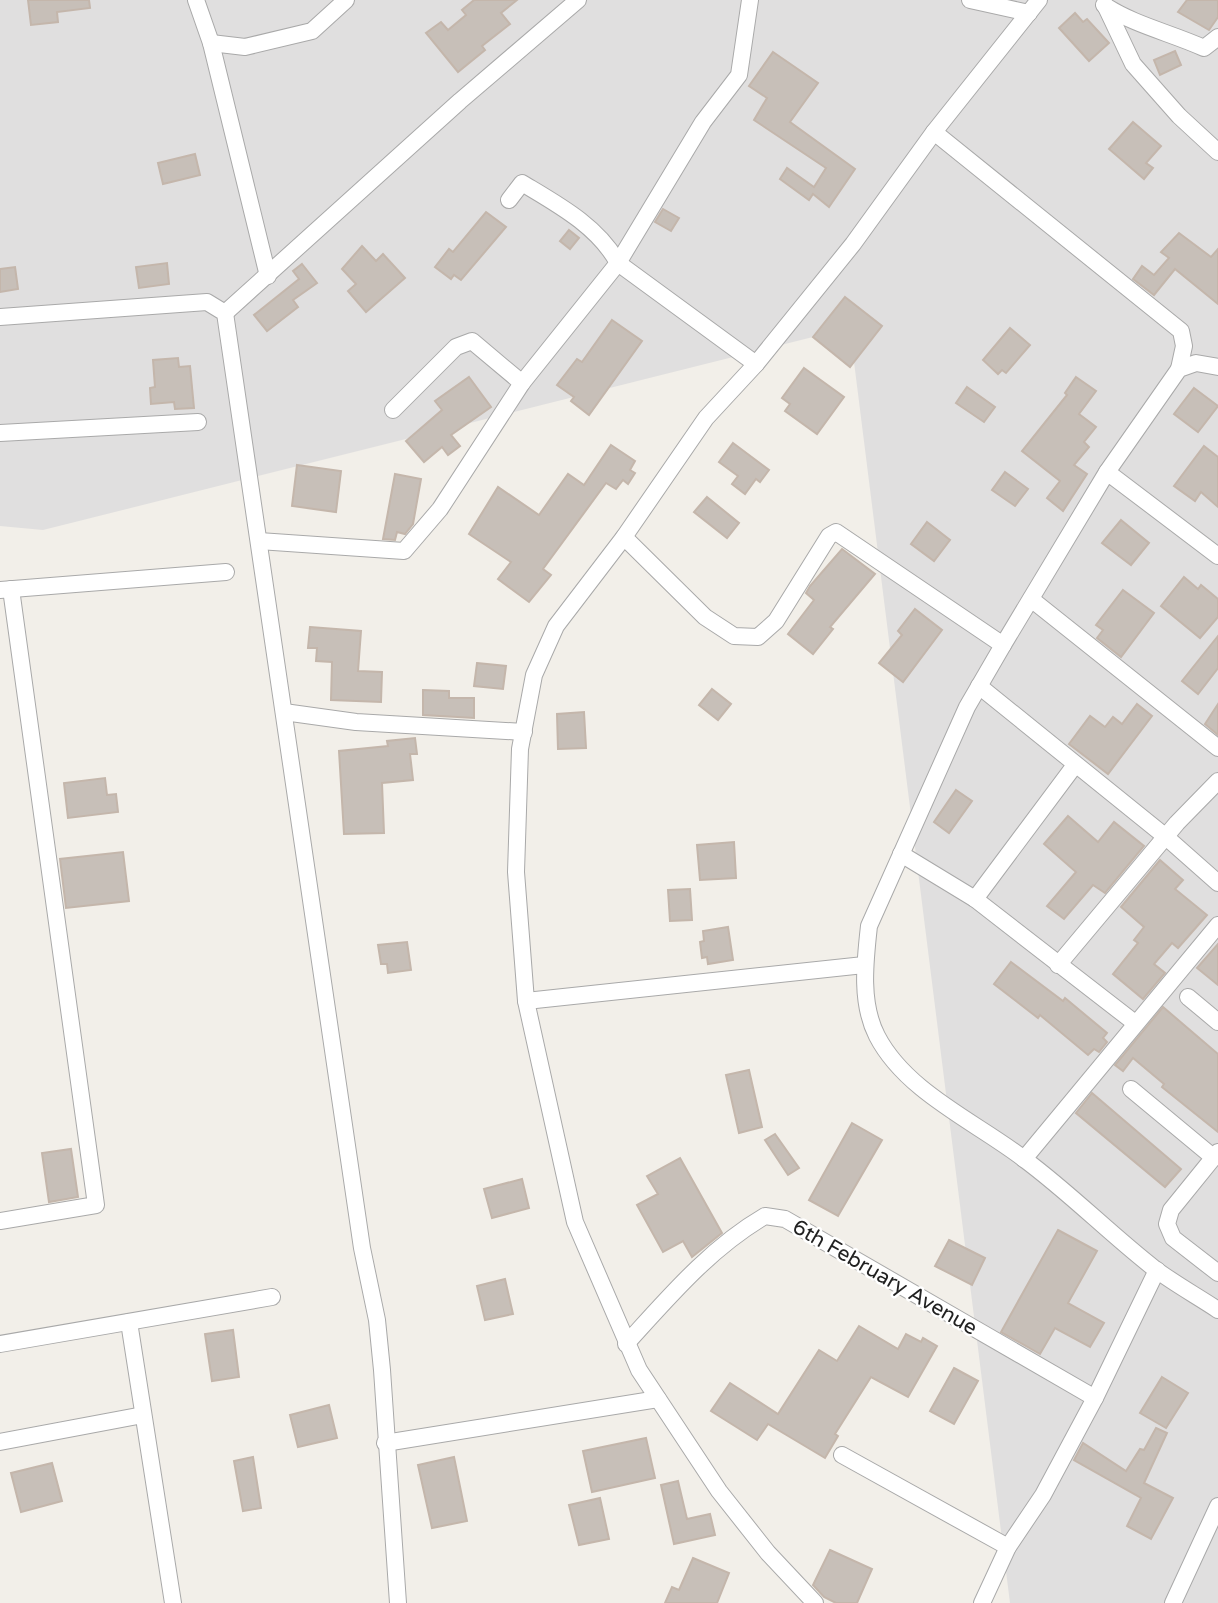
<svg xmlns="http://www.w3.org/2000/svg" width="1218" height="1603" viewBox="0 0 1218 1603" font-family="'Varela Round',sans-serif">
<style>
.residential{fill:#e0dfdf}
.building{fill:#c7bfb8;stroke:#c4b6ab;stroke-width:2}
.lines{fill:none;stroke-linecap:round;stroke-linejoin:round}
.street-casing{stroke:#a9a9a9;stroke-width:18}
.street{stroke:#fff;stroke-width:16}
.labels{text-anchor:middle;stroke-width:5;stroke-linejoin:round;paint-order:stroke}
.street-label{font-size:21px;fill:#222;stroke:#fff}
</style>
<rect width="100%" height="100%" fill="#f2efe9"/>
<path class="residential" d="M0,0H1218V1603H1010L851,338L845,329L43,530L0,526Z"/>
<g class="building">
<path d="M28,0H89L90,8L57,12L58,22L31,25Z"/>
<path d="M474,0H517L501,13L510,24L482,46L485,50L458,72L426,33L441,22L448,30L466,15L462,10Z"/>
<path d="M1187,0H1218V17L1209,30L1178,12Z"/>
<path d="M1075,13L1083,22L1087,19L1109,43L1089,61L1059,28Z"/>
<path d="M1175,51L1181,65L1160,75L1154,60Z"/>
<path d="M773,52L818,83L790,122L855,169L829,207L813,194L809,200L780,179L787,168L814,187L826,168L754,120L767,98L749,86Z"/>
<path d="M1133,122L1161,146L1146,163L1153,168L1144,179L1109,149Z"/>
<path d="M195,154L200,175L163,184L158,163Z"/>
<path d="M663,209L679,218L671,231L655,222Z"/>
<path d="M486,212L506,227L461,280L454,275L451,279L435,267L449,249L453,252Z"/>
<path d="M569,230L579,238L570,249L560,241Z"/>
<path d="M1179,233L1211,257L1218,249V304L1175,269L1154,295L1133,279L1142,266L1154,275L1169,258L1161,252Z"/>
<path d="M362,246L376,261L383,254L405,278L366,312L348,291L356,284L342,269Z"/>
<path d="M167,263L169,284L139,288L136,267Z"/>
<path d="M302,264L317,283L293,300L298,307L267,331L254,315L299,279L293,271Z"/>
<path d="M15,267L18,289L0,292V269Z"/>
<path d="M845,297L882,326L850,367L813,337Z"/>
<path d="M612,320L642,341L589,415L571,401L574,397L557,385L577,359L582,362Z"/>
<path d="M1010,328L1030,345L1006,373L1002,370L998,374L983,360Z"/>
<path d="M178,358L179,367L190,366L194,408L175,409L174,402L151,404L150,388L155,387L153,360Z"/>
<path d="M804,368L844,397L817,434L785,411L790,404L782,398Z"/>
<path d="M469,377L491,407L451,435L460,446L448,455L442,447L424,462L406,441L442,410L435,401Z"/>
<path d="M1076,377L1096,391L1079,414L1096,427L1084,442L1089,447L1074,465L1087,474L1063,511L1047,498L1060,481L1022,451L1067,395L1065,393Z"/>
<path d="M967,387L995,407L984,422L956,403Z"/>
<path d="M1194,388L1218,406L1198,432L1174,414Z"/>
<path d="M733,443L769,470L760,482L756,479L745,494L732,484L738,476L719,462Z"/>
<path d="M611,445L635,461L630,470L635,473L628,484L623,480L616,489L606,483L543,569L551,575L529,602L498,579L511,562L469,534L498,487L539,515L568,474L584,485Z"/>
<path d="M1204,446L1218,457V507L1201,492L1195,501L1174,486Z"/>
<path d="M297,465L341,471L336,512L292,506Z"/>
<path d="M1005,472L1028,489L1015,506L992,490Z"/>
<path d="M395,474L421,479L413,524L405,534L397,532L395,540L383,539Z"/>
<path d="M707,497L739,523L727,538L694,512Z"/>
<path d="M1121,520L1149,543L1131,565L1102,543Z"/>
<path d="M927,522L950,540L934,561L911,544Z"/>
<path d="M842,549L875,574L830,627L833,629L813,654L788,634L814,600L806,593L810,586Z"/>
<path d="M1184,577L1198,589L1201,585L1218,599V617L1200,638L1161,606Z"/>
<path d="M1123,590L1154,613L1121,657L1097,638L1103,630L1096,625Z"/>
<path d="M915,609L942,630L903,682L879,663L902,635L898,631Z"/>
<path d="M310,627L361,631L358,671L382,672L381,702L331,700L332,662L316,661L317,648H308Z"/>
<path d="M1218,636V668L1198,694L1182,681Z"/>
<path d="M477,663L506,666L503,689L474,686Z"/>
<path d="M712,689L731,704L718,720L699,705Z"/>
<path d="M423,690L449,691V698H474V718L423,715Z"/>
<path d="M1137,704L1152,716L1108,774L1069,744L1090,716L1105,727L1113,717L1122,724Z"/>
<path d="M1218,704V735L1205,724Z"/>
<path d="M584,712L586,748L558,749L557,714Z"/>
<path d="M415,738L417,754H410L413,780L382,783L384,833L344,834L339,751L388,746L387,741Z"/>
<path d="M105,778L107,795L116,794L118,812L68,818L64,783Z"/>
<path d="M956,790L972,801L949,833L934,822Z"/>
<path d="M1068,816L1098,842L1114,822L1144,846L1105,893L1093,885L1064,919L1047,906L1076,872L1044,844Z"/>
<path d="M734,842L736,878L700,880L697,845Z"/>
<path d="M123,852L129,901L66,908L60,859Z"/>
<path d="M1160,860L1183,880L1175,889L1207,915L1178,948L1172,943L1154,964L1165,973L1143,999L1113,974L1138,943L1134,940L1144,927L1121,907Z"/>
<path d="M690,889L692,920L670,921L668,890Z"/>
<path d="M728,927L733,960L708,964L707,957L702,958L700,942L704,941L703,931Z"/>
<path d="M407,942L411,970L388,973L387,964H381L378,945Z"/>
<path d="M1218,944V985L1197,968Z"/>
<path d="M1011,962L1063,1001L1065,998L1107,1033L1103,1038L1107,1042L1099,1052L1094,1049L1088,1055L1040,1015L1038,1018L994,984Z"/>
<path d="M1163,1007L1218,1054V1132L1162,1087L1164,1084L1133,1058L1123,1071L1115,1065Z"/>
<path d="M749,1070L762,1127L739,1133L726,1075Z"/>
<path d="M1092,1093L1181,1169L1165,1187L1076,1113Z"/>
<path d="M852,1123L882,1140L838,1216L809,1200Z"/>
<path d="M775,1134L799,1168L788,1175L765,1140Z"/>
<path d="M71,1149L78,1197L49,1202L42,1153Z"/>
<path d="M680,1158L722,1233L692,1257L683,1241L663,1252L637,1205L658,1194L647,1176Z"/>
<path d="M522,1179L529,1208L492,1218L484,1189Z"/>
<path d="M1058,1230L1097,1251L1068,1303L1104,1323L1090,1347L1055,1328L1040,1354L1001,1332Z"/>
<path d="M949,1240L985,1258L972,1285L935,1266Z"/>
<path d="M505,1279L513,1314L485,1320L477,1286Z"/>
<path d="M859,1326L898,1349L906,1334L921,1342L923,1338L937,1346L908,1397L871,1377L835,1434L838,1436L825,1458L768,1424L757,1440L711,1411L730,1383L778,1414L819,1350L837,1361Z"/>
<path d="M233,1330L239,1377L212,1381L205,1334Z"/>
<path d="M954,1368L978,1381L954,1424L930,1411Z"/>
<path d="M1162,1377L1188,1393L1166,1428L1140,1413Z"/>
<path d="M329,1405L337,1438L298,1447L290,1415Z"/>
<path d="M1156,1428L1167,1433L1144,1483L1173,1498L1151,1539L1127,1526L1141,1498L1074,1460L1083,1443L1126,1471L1140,1449L1144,1450Z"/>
<path d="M646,1438L655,1478L592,1492L583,1451Z"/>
<path d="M253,1457L261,1508L243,1511L234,1461Z"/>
<path d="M454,1457L467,1521L432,1528L418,1465Z"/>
<path d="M52,1463L62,1501L21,1512L11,1473Z"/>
<path d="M678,1481L687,1519L710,1514L715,1535L674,1544L661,1485Z"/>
<path d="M600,1498L609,1539L579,1545L569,1505Z"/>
<path d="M830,1550L872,1569L857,1603H836L824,1597L813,1585Z"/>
<path d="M693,1558L729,1573L717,1603H665L672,1587L679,1590Z"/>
</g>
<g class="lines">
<defs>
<g id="street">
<path d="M196,0L211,43L268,276"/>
<path d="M970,0L1029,13"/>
<path d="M1104,5C1134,25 1171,33 1204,48L1218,37"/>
<path d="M1105,5L1133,64L1179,116L1218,152"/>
<path d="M211,43L245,47L312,31L346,0"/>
<path d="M934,132L1181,331L1184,346L1179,369"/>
<path d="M509,200L522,183C557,204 598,226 618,263L756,364"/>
<path d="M225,313L460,101L578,0"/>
<path d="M0,317L207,302L225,313L362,1248L377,1320L382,1370L398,1603"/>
<path d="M393,410L456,347L472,341L522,383"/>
<path d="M0,433L198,422"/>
<path d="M1107,472L1179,369L1196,363L1218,367"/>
<path d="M624,537L705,617L734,636L758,637L776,621L829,536L836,532L1003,645L1107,472L1218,556"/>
<path d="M259,541L404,551L440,509L522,383L618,263L703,122L739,75L750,0"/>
<path d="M0,590L226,572"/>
<path d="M1031,599L1218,748"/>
<path d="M1003,645L967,707L869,926C865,962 860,1003 877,1036C906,1092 976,1122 1024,1159C1070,1193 1110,1234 1155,1269C1175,1284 1197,1296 1218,1310"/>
<path d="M979,686L1166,837L1218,883"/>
<path d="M284,712L356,722L524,732"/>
<path d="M901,854L975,899L1135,1023"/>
<path d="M975,899L1075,765"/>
<path d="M1058,965L1177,823L1218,781"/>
<path d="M1188,997L1218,1022"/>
<path d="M526,1001L864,965"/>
<path d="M1131,1089L1213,1157"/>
<path d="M1218,1152L1171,1210L1167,1224L1173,1238L1218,1273"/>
<path d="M1024,1159L1218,925"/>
<path d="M0,1221L96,1205L11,589"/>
<path d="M129,1322L173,1603"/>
<path d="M0,1344L272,1297"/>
<path d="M626,1344C668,1298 710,1248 765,1216L785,1219L1095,1398"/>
<path d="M0,1442L143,1415"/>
<path d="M385,1443L658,1399"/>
<path d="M842,1455L1008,1547"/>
<path d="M815,1603L768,1553L719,1491L639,1370L575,1222L526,1001L516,872L520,749L534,675L556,626L624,537L706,418L756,364L853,244L934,132L1039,0"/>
<path d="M982,1603L1008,1547L1043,1495L1095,1398L1157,1270"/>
<path d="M1173,1603L1218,1506"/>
</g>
</defs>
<use href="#street" class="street-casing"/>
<use href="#street" class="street"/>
</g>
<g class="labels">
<g class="street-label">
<text transform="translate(885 1277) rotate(30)" y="7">6th February Avenue</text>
</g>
</g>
</svg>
